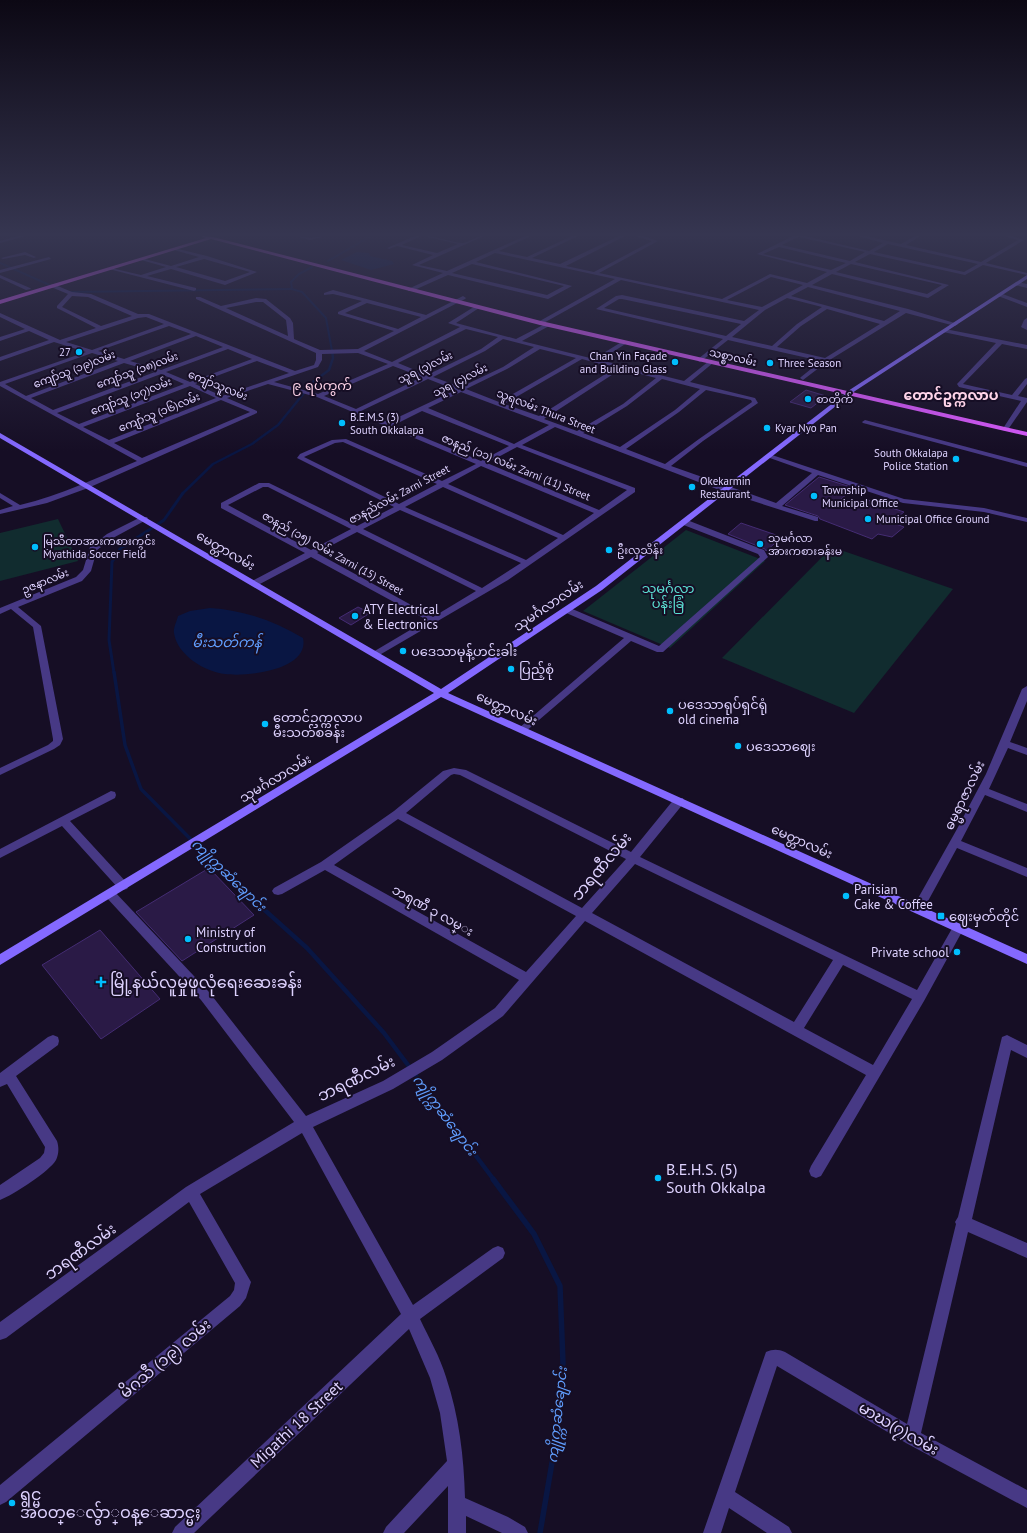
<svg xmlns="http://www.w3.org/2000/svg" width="1027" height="1533" viewBox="0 0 1027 1533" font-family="'PT Sans','Noto Sans Myanmar',sans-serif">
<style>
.green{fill:#112c2f}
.water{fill:#091643}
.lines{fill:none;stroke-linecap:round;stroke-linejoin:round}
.stream-far5{stroke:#091643;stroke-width:2}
.stream-far4{stroke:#091643;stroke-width:2.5}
.stream-far3{stroke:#091643;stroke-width:3}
.stream-far2{stroke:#091643;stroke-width:3.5}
.stream-far1{stroke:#091643;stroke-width:4.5}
.stream{stroke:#091643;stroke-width:5.5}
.building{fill:#2a1a46;stroke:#442c73}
.minor{fill:#473985;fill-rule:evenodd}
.secondary{fill:#8469ff;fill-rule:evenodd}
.primary{fill:#da59ff;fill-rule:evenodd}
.poi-dot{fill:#00befd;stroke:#160e25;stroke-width:1.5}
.labels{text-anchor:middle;stroke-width:4;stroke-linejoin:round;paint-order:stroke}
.far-poi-label{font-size:11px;fill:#ded2ff;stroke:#160e25;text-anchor:start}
.far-street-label{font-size:11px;fill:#ded2ff;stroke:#160e25}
.far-quarter-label{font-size:13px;fill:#ffd4e9;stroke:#160e25}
.street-label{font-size:13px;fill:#ded2ff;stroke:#160e25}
.park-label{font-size:13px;fill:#5ce1d4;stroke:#160e25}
.poi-label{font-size:13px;fill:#ded2ff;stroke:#160e25;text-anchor:start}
.far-district-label{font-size:14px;font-weight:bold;fill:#ffd4e9;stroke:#160e25}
.water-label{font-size:14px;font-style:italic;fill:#609eff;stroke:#160e25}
.near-street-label{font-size:16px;fill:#ded2ff;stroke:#160e25}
.near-poi-label{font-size:16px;fill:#ded2ff;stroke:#160e25;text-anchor:start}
</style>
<rect width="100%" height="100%" fill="#160e25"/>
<g class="green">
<path d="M58,519L78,561L0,581V533Z"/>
<path d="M686,530L765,561L670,648L583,611Z"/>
<path d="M832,547L953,589L854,713L722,658Z"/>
</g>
<g class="water">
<path d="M357,252L369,253L370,256L392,261L394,264L371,270L341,260Z"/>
<path d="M210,608C243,610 275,621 303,638C310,670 248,677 225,674C205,672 177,655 174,633C173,628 177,621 178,616L190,611Z"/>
</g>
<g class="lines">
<g class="stream-far5">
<path d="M328,261L371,236"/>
<path d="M0,263L54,287"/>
<path d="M312,267L299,274L291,282L292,289L302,292L326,318L332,351"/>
<path d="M71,292L292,289"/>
</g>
<path class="stream-far4" d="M182,494L213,464L252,444L278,425L313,382L329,370L333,358L332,350"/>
<path class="stream-far3" d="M114,673L109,640L112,562L120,549L164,520L183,493"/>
<path class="stream-far2" d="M114,672L125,745L141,789L226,875L251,898"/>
<path class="stream-far1" d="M250,897L307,948L384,1033L494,1180"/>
<path class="stream" d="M493,1179L534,1234L560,1286L563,1363L554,1451L540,1533"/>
</g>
<g class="building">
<path d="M806,390L826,396L811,408L790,402Z"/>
<path d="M819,477L854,488L841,499L860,506L868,500L904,512L891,522L904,527L892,537L878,534L872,539L820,519L818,516L785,505Z"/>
<path d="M741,523L782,537L766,551L765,549L728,534Z"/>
<path d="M358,607L370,613L351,625L339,618Z"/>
<path d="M209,868L254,915L182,961L136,912Z"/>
<path d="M100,930L160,999L101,1039L42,965Z"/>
</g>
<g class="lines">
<g class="minor">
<path d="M18,236H26L0,243V241Z"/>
<path d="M295,236L310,238L326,236L310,240Z"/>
<path d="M415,236H421L402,245L437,253L458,244L424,236C436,236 453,243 463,243C470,242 476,236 484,236L419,265L447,271L525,236H531L499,251L527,257L572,236H578L532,258L560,264L619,236H625L566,266L594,272L652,241L635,236H643L658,241L599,273L722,299L770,274L807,283L827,272L757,254L793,236H805L869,251L883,243L858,236H866L901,244L915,236H920L906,245L981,262L1018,240L1004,236H1012L1024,240L986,263L1027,273V275L983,265L965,275L870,254L855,262L949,285L928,298L832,274L812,285L908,309L958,324L955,326L906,313L828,361L803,380L800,378L801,377L821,361L728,340L700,362L698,361V359L723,339L596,309L616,296L622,295L744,321L759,310L621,280L540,325L537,323L538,322L615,279L495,253L476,262L572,286L548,299L448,275L412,291H408V289L443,273L412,265L433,255L397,246L389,249L387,248ZM798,237H799L865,252L850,261L782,245ZM888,244L978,264L964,272L874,252ZM779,247L846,263L831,270L763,254ZM472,264L564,286L547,295L452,273ZM851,264L942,285L927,294L836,272ZM771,277L803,285L762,307L727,300ZM808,287L900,311L884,321L791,296ZM787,298L822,307L797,324L772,346L732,337L765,310ZM619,299H622L741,324L726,336L604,308ZM827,309L880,324L825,358L777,347L801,326Z"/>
<path d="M174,248L207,256L257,272L225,285L171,269L147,276L196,288V290L194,291L109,269L111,268L141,275L166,267L141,260V258L171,266L199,257L174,250ZM204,259L250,272L225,281L176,267Z"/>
<path d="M25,252L36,257L34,258L25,255L3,259L1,258Z"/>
<path d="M49,257L51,259L0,273V270Z"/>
<path d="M0,275L30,288L31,289L26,290L0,278Z"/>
<path d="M1017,282L1027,284V288L1015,285V283Z"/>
<path d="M53,284L72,292L91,294L138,314H149L295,371L314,365L316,360V353L196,299V297H200L221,306L256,298L266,299L290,318L293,323L294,339L320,350L358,349L394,331L338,314V312L362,301L333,294L324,295V293L333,290L426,315L463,296L466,298L465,299L364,351L392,362L460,327L448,323L477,305L480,307L479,308L456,323L516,339L545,324H549V326L522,341L594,359L623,341H627V343L600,360L684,381L709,361H713V363L690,382L755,398L758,403L703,441L671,466L776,503L812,473L767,457L766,456L769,454L904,499L984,508L1027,518V522L984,512L903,503L818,475L782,506L818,517V521H815L722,491L555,427L522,445L635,488V492L508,580L376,657L372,654L373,652L427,620L311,557L258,585H252V581L305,553L221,508V503L259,483H269L357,526L394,507L297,458L300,454L332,440L346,439L442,481L476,464L317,397L268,384L227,398L257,411V413L88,488L47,503L0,514V510L13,506L0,498V493L20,505C61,495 99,477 137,461L0,386V382L86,352L54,342L0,361V357L49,340L29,331L0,341V337L25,329L0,317V313L60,340L96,328L57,308V306L68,294L51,287V285ZM72,296L88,297L132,316L101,326L62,307ZM256,302H263L286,320L288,336L226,308ZM367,303L421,317L398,329L345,313ZM146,317L164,324L92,350L66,342L138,318ZM169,326L191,334L124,359L98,351ZM466,329L498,337L481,349L427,375L398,363ZM196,336L223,347L161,370L130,361ZM503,339L534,347L503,367L461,387L433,377L485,351ZM228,349L252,359L190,382L166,372ZM540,349L576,358L499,402L466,389L507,369ZM92,353L118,361L26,396L5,384ZM358,353L388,364L318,394L274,382L318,367L322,360V354ZM582,359L615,368L539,416L504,404ZM257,361L289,373L222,396L195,384ZM124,363L155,372L53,410L31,398ZM393,366L422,377L356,409L324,396ZM621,369L656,378L623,404L577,431L544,419ZM161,374L184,384L79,424L57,413ZM428,379L456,390L388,422L361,411ZM662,379L700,389L675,410L620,447L583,433L627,406ZM190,386L216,398L109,440L83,427ZM706,390L751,400L752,402L699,439L665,464L626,449L679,412ZM461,392L549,425L514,444L428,408ZM221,400L250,412L142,458L114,443ZM422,411L509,446L481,461L394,425ZM343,442L437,484L399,504L304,457L335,443ZM517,447L627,490L599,510L487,463ZM481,466L594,513L563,535L448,484ZM263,487H268L351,529L311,550L228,505ZM443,487L558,538L526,560L405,507ZM400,510L521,563L482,588L363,529ZM357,532L476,591L433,617L317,553Z"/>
<path d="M1000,293L1027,303V307L998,296L997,295Z"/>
<path d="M1027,318V330L1021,327L1024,320Z"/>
<path d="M945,329L1027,345V349L1002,344L963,384L1012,395L1025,379L1027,378V384L1018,396L1027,398V402L1007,431L1002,430L1021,401L959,387L957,384L996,343L943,332V330Z"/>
<path d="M865,420L1027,463V467L863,423L862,422Z"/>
<path d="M141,517H147L148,519L113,538L97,550L91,571L82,581L18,607L41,626L63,739L60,745L54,749L0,775V768L48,745L53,741V739L33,627L11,609L0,614V608L76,577L83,570L90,547L107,534Z"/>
<path d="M681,520H687L764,550L768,557L663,652H657L631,641L525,732H519L517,730L519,728L624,638L564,612L563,610L564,608H570L659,646L760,557L758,554L681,524Z"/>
<path d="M1027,686V701L1010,742L1027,748V755L1008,748L989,789L1027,804V812L985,795L961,841L1027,868V877L957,848L922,912L918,913L914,912L912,909L957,829L986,774L1022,689Z"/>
<path d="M454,768L466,770L631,852L675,798H683L684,801L683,804L640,857L917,990L954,925L958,923L962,925L964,928L924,1001L821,1176L816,1178L811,1176L809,1171L811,1166L866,1075L585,921L503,1016L442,1060L393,1089L313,1127L413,1305L493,1248L498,1246L503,1248L505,1253L503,1258L420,1319C429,1338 440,1357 446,1377C459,1416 464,1457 465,1498L508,1517L525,1527L528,1533H502L466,1516V1533H448V1486L404,1533H383L386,1527L447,1461L440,1413L430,1378L409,1329L194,1533H172L175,1527L401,1314L302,1133L200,1194L251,1282L246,1298L240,1306L6,1502L0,1505V1485L230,1296L234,1290L235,1283L189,1202L6,1338L0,1340V1322L186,1187L294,1122L201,1000L106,897L104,894L106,891L110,890L114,891L209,992L306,1116L383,1081L432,1052L495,1008L519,980L325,870L282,894L278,895L274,894L272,891L274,888L321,862L394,811L443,771ZM454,774L460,775L626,859L582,908L406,813L451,775ZM398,819L576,916L526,972L334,865ZM635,864L833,960L794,1022L592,913ZM843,965L912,999L873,1065L804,1028Z"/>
<path d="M111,791L115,792L116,795L115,798L70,821L127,883L129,886L127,889L123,890L119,889L62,826L0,858V849Z"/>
<path d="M53,1035L58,1037L59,1041L58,1045L16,1076L57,1141C59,1147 59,1154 56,1160C50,1171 13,1195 0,1200V1185L40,1158L44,1153L45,1147L7,1084L0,1087V1073L48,1037Z"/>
<path d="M1007,1035L1027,1045V1058L1011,1050L972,1219L1027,1243V1258L968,1232L921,1433L1027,1490V1508L906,1443L777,1366L735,1492L789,1527L792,1533H767L729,1508L721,1533H703L766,1352C773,1349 778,1349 785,1352L907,1424L956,1224L955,1222L958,1217L1001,1041L1002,1037Z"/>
</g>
<path class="secondary" d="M1027,275V279L855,391L602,590L448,693L1027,954V964L441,697L0,965V954L434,693L0,438V433L441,689L596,586L851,389Z"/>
<path class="primary" d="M201,236L213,237L541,321L1027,432V436L540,325L211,239L0,304V300L206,238Z"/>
</g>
<linearGradient id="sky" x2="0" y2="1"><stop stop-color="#0c0814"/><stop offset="0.52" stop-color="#363651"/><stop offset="1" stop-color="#363651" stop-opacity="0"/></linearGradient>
<rect width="1027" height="451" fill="url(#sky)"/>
<g class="poi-dot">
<circle cx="79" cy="352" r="4"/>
<circle cx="675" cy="362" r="4"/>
<circle cx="770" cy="363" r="4"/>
<circle cx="808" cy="399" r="4"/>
<circle cx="342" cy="423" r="4"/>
<circle cx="767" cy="428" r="4"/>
<circle cx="956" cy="459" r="4"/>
<circle cx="692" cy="487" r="4"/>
<circle cx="814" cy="496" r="4"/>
<circle cx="868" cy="519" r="4"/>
<circle cx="760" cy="544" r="4"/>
<circle cx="35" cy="547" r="4"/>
<circle cx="609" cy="550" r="4"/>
<circle cx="355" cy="616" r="4"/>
<circle cx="403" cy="651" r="4"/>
<circle cx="511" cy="669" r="4"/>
<circle cx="670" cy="711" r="4"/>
<circle cx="265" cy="724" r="4"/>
<circle cx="738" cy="746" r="4"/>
<circle cx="846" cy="896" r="4"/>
<rect x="937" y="912" width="8" height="8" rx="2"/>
<circle cx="188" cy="939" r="4"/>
<circle cx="957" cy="952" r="4"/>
<path d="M99 976h4v4h4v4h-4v4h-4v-4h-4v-4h4z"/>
<circle cx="658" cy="1178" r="4"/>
<circle cx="12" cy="1503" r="4"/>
</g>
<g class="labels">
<g class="far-poi-label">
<text x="71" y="356" text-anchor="end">27</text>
<text x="667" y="360" text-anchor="end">Chan Yin Façade<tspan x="667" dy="13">and Building Glass</tspan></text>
<text x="778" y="367">Three Season</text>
<text x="816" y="403">စာတိုက်</text>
<text x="350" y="421">B.E.M.S (3)<tspan x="350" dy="13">South Okkalapa</tspan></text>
<text x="775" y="432">Kyar Nyo Pan</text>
<text x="948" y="457" text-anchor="end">South Okkalapa<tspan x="948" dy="13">Police Station</tspan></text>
<text x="700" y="485">Okekarmin<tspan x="700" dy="13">Restaurant</tspan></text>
<text x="822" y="494">Township<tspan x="822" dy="13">Municipal Office</tspan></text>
<text x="876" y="523">Municipal Office Ground</text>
<text x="768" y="542">သုမင်္ဂလာ<tspan x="768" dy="13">အားကစားခန်းမ</tspan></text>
<text x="43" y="545">မြသီတာအားကစားကွင်း<tspan x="43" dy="13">Myathida Soccer Field</tspan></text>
<text x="617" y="554">ဦးလှသိန်း</text>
</g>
<g class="far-street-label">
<text transform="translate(733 357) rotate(13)" y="4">သစ္စာလမ်း</text>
<text transform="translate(425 367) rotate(-26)" y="4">သူရ (၃)လမ်း</text>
<text transform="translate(74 369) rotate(-21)" y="4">ကျော်သူ (၁၉)လမ်း</text>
<text transform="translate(137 370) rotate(-20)" y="4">ကျော်သူ (၁၈)လမ်း</text>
<text transform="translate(460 380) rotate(-27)" y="4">သူရ (၄)လမ်း</text>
<text transform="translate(218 385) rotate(22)" y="4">ကျော်သူလမ်း</text>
<text transform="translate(131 396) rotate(-21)" y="4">ကျော်သူ (၁၇)လမ်း</text>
<text transform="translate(546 411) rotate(21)" y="4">သူရလမ်း Thura Street</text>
<text transform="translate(159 412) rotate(-22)" y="4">ကျော်သူ (၁၆)လမ်း</text>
<text transform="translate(516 467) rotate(22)" y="4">ဇာနည် (၁၁) လမ်း Zarni (11) Street</text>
<text transform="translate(399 494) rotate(-28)" y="4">ဇာနည်လမ်း Zarni Street</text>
<text transform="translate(333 553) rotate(29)" y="4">ဇာနည် (၁၅) လမ်း Zarni (15) Street</text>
<text transform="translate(45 581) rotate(-22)" y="4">ဥဇနာလမ်း</text>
</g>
<g class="far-quarter-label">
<text x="322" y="390">၉ ရပ်ကွက်</text>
</g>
<g class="street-label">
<text transform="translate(226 550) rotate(30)" y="5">မေတ္တာလမ်း</text>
<text transform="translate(548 605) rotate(-34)" y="5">သုမင်္ဂလာလမ်း</text>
<text transform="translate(507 708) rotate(24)" y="5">မေတ္တာလမ်း</text>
<text transform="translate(275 778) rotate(-31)" y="5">သုမင်္ဂလာလမ်း</text>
<text transform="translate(964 795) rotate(-64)" y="5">ဓမ္မရာဇာလမ်း</text>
<text transform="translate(802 841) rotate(24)" y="5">မေတ္တာလမ်း</text>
<text transform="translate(433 910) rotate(29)" y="5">ဘရဏီ ၃ လမ္း</text>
</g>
<g class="park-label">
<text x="668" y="593">သုမင်္ဂလာ<tspan x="668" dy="15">ပန်းခြံ</tspan></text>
</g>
<g class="poi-label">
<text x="363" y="614">ATY Electrical<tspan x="363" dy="15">&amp; Electronics</tspan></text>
<text x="411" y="656">ပဒေသာမုန့်ဟင်းခါး</text>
<text x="519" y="674">ပြည့်စုံ</text>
<text x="678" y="709">ပဒေသာရုပ်ရှင်ရုံ<tspan x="678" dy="15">old cinema</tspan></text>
<text x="273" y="722">တောင်ဥက္ကလာပ<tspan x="273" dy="15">မီးသတ်စခန်း</tspan></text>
<text x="746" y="751">ပဒေသာဈေး</text>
<text x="854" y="894">Parisian<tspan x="854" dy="15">Cake &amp; Coffee</tspan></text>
<text x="949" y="921">ဈေးမှတ်တိုင်</text>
<text x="196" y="937">Ministry of<tspan x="196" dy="15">Construction</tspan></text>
<text x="949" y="957" text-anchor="end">Private school</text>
</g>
<g class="far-district-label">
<text x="951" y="400">တောင်ဥက္ကလာပ</text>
</g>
<g class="water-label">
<text x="227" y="647">မီးသတ်ကန်</text>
<text transform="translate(229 875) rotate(44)" y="5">ကျိုက္ကဆံချောင်း</text>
<text transform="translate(445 1115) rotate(53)" y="5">ကျိုက္ကဆံချောင်း</text>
<text transform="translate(557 1415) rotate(-84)" y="5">ကျိုက္ကဆံချောင်း</text>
</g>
<g class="near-street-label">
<text transform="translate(601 866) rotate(-50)" y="6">ဘရဏီလမ်း</text>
<text transform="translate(356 1078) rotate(-26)" y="6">ဘရဏီလမ်း</text>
<text transform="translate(80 1251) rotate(-36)" y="6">ဘရဏီလမ်း</text>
<text transform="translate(165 1358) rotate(-40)" y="6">မိဂသီ (၁၉) လမ်း</text>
<text transform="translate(296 1424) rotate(-43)" y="6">Migathi 18 Street</text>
<text transform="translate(899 1428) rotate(30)" y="6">မာဃ(၇)လမ်း</text>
</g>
<g class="near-poi-label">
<text x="110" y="988">မြို့နယ်လူမှုဖူလုံရေးဆေးခန်း</text>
<text x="666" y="1175">B.E.H.S. (5)<tspan x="666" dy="18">South Okkalpa</tspan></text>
<text x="20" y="1500">ရွင္မ<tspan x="20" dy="18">အဝတ္ေလွ်ာ္ဝန္ေဆာင္မႈ</tspan></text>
</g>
</g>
</svg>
